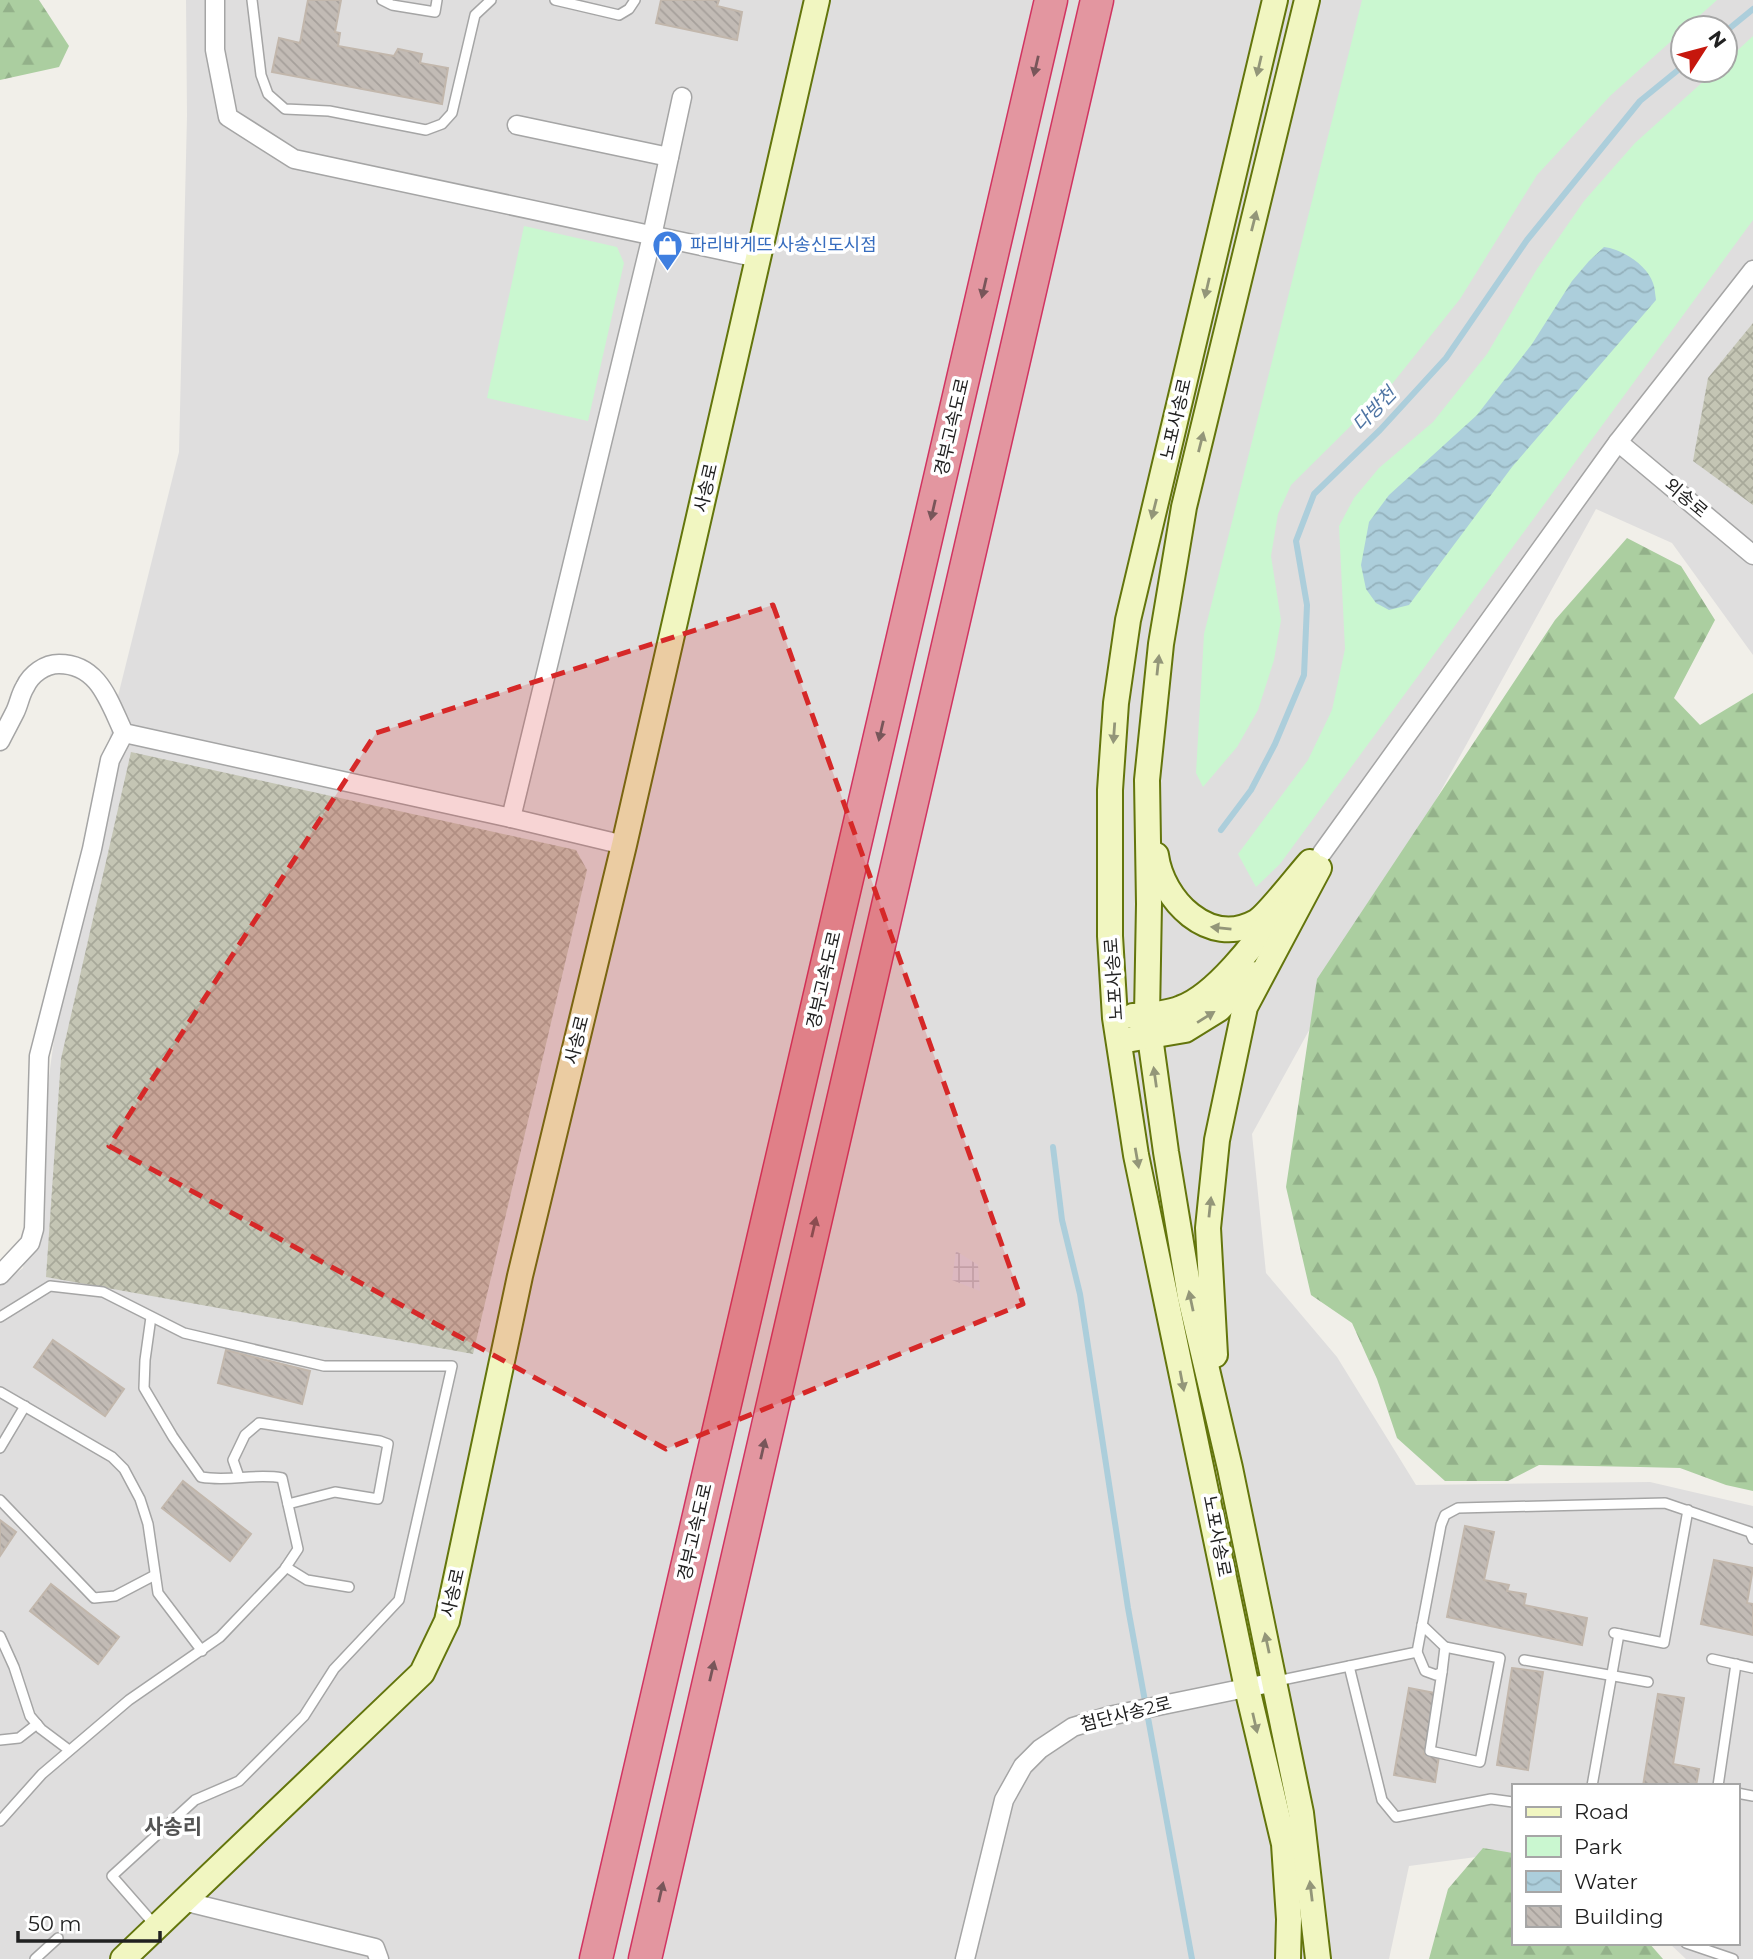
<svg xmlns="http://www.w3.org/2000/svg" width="1753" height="1959" viewBox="0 0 1753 1959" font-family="Montserrat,'Noto Sans KR',sans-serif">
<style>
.residential{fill:#dfdede;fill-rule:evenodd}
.construction{fill:url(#construction-cross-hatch)}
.forest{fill:url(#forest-firs)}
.park{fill:#caf7d0}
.plaza{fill:url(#plaza-grid)}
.water{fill:url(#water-waves)}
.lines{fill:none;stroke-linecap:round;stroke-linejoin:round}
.stream{stroke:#accedb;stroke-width:6}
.building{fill:url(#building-back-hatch);stroke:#c2b7ac;stroke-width:2}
.lane-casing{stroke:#a5a5a5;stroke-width:12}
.street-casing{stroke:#a5a5a5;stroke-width:21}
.secondary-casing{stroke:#63750c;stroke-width:28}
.highway-casing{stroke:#d13461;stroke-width:35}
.lane{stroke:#fff;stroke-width:9}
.street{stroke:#fff;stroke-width:18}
.secondary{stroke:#f1f6c1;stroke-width:24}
.highway{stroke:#e396a0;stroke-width:32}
.oneway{fill:#78565a}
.oneway2{fill:#939679}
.marked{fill:#d62828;fill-opacity:0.2;stroke:#d62828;stroke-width:5;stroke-dasharray:14 9;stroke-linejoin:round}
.labels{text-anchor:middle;stroke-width:7;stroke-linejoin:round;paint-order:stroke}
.shop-label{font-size:18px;fill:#366cbe;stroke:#fff;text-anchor:start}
.street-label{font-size:18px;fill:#212121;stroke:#fff}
.water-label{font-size:19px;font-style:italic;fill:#4f75a4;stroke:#fff}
.quarter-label{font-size:21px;font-weight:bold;fill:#545454;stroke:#fff}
</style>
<defs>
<pattern id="construction-cross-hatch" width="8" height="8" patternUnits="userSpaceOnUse" patternTransform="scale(1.75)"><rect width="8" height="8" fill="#c4c5b4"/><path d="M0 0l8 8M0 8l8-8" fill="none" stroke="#a8a99a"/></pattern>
<pattern id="forest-firs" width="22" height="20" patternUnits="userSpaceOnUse" patternTransform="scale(1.75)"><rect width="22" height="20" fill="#abcea0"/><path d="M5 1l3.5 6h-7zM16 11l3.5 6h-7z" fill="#93b18a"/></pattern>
<pattern id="plaza-grid" width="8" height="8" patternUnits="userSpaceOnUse" patternTransform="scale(1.75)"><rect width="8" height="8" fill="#dedde7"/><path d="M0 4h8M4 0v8" fill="none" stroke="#bebdc6"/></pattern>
<pattern id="water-waves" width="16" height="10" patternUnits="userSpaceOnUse" patternTransform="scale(1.75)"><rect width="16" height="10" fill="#accedb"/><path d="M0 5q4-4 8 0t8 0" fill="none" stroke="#94b1bc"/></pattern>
<pattern id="building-back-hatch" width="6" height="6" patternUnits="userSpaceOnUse" patternTransform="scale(1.75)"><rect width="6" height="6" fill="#c2bbb5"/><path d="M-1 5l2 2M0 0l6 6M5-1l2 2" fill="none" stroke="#a6a09b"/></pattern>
</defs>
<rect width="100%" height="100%" fill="#f1efe9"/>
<path class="residential" d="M186,0H1753V655L1672,543L1596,509L1252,1134L1266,1273L1337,1357L1416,1485L1650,1482L1753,1506V1959H1686L1669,1943H1737V1786H1513V1852L1409,1866L1389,1959H0V1285L23,1268L58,1010L116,704L179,452L187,116ZM1683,28H1725V70H1683Z"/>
<g class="construction">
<path d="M1753,323V505L1693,461L1708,378Z"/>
<path d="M131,752L576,850L587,870L473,1354L46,1277L61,1059Z"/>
</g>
<g class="forest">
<path d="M0,0H39L69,46L59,67L0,80Z"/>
<path d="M1627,538L1681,566L1715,620L1674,698L1700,725L1753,693V1491L1726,1485L1680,1468L1640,1467L1539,1465L1508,1481H1445L1397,1438L1377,1379L1352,1323L1311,1295L1286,1187L1317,979L1555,620Z"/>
<path d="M1483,1848L1513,1853V1943H1649L1663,1959H1429L1448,1889Z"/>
</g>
<g class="park">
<path d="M1362,0H1717L1610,96L1537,175L1460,299L1388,389L1291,485L1278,514L1271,556L1281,620L1274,660L1258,710L1237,747L1203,787L1196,773L1204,634Z"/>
<path d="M1753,36V220L1280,864L1256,887L1238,854L1308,760L1332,710L1345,649L1339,526L1354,498L1379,468L1433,422L1487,354L1537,269L1584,201L1635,143L1716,70H1725V62Z"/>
<path d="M524,226L617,247L624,263L588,421L487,398Z"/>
</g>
<path class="plaza" d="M956,1251L978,1265L980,1291L952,1280Z"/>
<path class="water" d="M1604,247C1622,249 1647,265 1653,283C1655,288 1655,294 1656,300L1512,467L1409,605L1389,610L1376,603L1366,589L1361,565L1369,522L1389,495L1477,415L1532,344L1572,281L1589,261Z"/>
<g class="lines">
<g class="stream">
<path d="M1725,32L1753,9"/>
<path d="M1221,830L1251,790L1275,744L1304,675L1307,605L1296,541L1314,494L1380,430L1446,358L1527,240L1640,101L1683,66"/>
<path d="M1053,1147L1062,1220L1080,1294L1128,1608L1192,1959"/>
</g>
</g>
<g class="building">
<path d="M308,0H341L335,32L340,33L338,46L394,56L398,49L422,54L420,63L448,68L442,104L272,72L279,38L300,43Z"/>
<path d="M661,0H719L717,6L742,12L737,40L656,23Z"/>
<path d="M53,1340L124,1389L105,1416L34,1367Z"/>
<path d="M226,1350L310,1371L302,1404L218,1383Z"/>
<path d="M183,1481L251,1534L230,1561L162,1508Z"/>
<path d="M0,1520L16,1532L0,1556Z"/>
<path d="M1465,1526L1494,1532L1484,1580L1509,1585L1507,1591L1526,1594L1524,1605L1587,1618L1582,1645L1447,1617Z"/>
<path d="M1714,1560L1753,1568L1747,1603L1753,1604V1635L1701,1624Z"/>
<path d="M51,1584L119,1637L98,1664L30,1611Z"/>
<path d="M1512,1668L1543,1672L1528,1770L1497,1765Z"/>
<path d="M1409,1688L1435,1693L1424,1754L1439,1756L1435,1782L1394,1775Z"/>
<path d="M1658,1694L1684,1698L1673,1764L1699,1769L1696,1786H1643Z"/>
</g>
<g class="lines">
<defs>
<g id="lane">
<path d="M252,0L261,75L268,94L285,109L329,111L426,130L442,124L452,113L475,15L491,0"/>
<path d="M382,0L392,5L435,12L437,0"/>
<path d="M555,0L619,15L629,9L635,0"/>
<path d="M0,1317L50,1286L103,1292L184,1333L324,1366H452L399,1600L334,1669L304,1716L239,1781L195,1800L112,1876L154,1924"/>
<path d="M0,1392L112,1457L124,1469L140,1499L148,1524L158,1593L202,1651"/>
<path d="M0,1448L25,1406"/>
<path d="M239,1477L233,1460L245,1435L259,1423L380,1441L388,1444L378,1499L335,1492L288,1504"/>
<path d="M0,1500L94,1598L115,1596L155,1575"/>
<path d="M286,1567L307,1580L349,1587"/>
<path d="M1614,1633L1664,1643L1688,1510"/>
<path d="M0,1636L14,1667L30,1716L41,1729L69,1750"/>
<path d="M1417,1652L1425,1671L1436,1675L1442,1672L1445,1647L1422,1625"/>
<path d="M1712,1659L1753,1668"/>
<path d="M1524,1660L1648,1682"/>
<path d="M1349,1666L1382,1800L1396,1817L1491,1799L1513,1802"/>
<path d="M1442,1672L1430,1751L1480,1762L1500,1658L1445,1647"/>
<path d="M1277,1681L1417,1652L1441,1525L1445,1515L1458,1508L1665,1503L1750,1532L1753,1539"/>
<path d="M0,1740L19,1738L37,1724"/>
<path d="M1592,1786L1619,1634"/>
<path d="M1718,1786L1736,1664"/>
<path d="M1737,1793L1753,1796"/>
<path d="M0,1821L42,1774L129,1700L220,1637L284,1570L298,1549L282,1478C255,1473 229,1482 201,1477L173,1437L144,1388L145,1360L151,1317"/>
<path d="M1686,1943L1733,1959"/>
<path d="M35,1959L58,1938"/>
</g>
<g id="street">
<path d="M215,0V50L228,117L294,159L758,258"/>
<path d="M517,125L669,157"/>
<path d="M1618,442L1753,555"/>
<path d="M0,741C5,731 10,722 15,712C19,704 20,695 25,687C31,674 45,664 59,664C99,664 109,702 124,733L511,818L624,845"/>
<path d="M511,818L652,236L682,97"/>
<path d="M1322,853L1618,442L1753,270"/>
<path d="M0,1275L30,1243L34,1229L39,1056L92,849L110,760L124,733"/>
<path d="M183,1901L375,1948L379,1959"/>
<path d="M965,1959L1004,1800L1023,1766L1040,1749L1073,1727L1109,1716L1275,1682"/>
</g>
<g id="secondary">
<path d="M1275,0L1128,620L1116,703L1110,790V936L1115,1018L1136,1155L1247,1688L1284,1844L1289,1919L1288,1959"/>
<path d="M1307,0L1184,507L1161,644L1147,780L1149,904L1147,1015L1166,1152L1190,1297L1230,1468L1301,1813L1318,1959"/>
<path d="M1156,855C1162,900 1209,948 1256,922C1267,916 1299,874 1310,862"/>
<path d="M1133,1016C1149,1015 1167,1014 1181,1008C1215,996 1256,942 1276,913"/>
<path d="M1132,1039L1185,1030L1219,1009L1252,974"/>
<path d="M1215,1355L1208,1228L1217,1140L1245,1007L1319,868"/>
<path d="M123,1959L422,1673L447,1621L520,1276L624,845L817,0"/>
</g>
<g id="highway">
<path d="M596,1959L1051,0"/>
<path d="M645,1959L1097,0"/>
</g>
</defs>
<use href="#lane" class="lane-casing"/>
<use href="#street" class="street-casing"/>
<use href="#secondary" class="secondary-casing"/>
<use href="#highway" class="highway-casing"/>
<use href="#lane" class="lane"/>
<use href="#street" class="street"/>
<use href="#secondary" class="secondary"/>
<use href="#highway" class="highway"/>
</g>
<defs><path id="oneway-solid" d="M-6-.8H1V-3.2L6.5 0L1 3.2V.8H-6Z" transform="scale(1.75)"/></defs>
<g class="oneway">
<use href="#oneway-solid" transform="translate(1036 66) rotate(103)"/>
<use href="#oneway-solid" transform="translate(984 288) rotate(103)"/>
<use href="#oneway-solid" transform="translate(933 510) rotate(103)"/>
<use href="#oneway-solid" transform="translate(881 731) rotate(103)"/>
<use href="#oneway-solid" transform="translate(814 1227) rotate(-77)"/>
<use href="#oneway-solid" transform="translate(763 1449) rotate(-77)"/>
<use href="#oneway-solid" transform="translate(712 1671) rotate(-77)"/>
<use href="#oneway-solid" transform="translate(661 1892) rotate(-77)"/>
</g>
<g class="oneway2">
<use href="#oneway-solid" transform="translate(1259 66) rotate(103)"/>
<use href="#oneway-solid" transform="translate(1254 221) rotate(-76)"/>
<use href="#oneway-solid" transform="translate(1207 288) rotate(103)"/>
<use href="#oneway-solid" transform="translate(1201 442) rotate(-76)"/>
<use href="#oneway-solid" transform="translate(1154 509) rotate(104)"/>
<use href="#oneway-solid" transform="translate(1158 665) rotate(-84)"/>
<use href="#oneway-solid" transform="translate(1114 733) rotate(94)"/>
<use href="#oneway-solid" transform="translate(1221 928) rotate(-174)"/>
<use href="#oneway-solid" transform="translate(1206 1017) rotate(-32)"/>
<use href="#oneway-solid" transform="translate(1155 1077) rotate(-98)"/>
<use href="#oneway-solid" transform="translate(1137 1158) rotate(80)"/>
<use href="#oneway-solid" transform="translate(1210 1207) rotate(-84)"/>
<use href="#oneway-solid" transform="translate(1191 1301) rotate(-102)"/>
<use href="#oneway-solid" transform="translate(1182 1381) rotate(79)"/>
<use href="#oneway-solid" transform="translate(1267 1643) rotate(-102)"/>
<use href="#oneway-solid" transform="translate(1255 1723) rotate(77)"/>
<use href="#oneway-solid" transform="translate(1311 1891) rotate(-97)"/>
</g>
<path class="marked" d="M773,605L1023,1304L666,1449L109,1146L376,733Z"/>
<defs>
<symbol id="shop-pin" viewBox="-11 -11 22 30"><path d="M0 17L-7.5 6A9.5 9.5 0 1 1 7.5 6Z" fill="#3f7fe0" stroke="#fff"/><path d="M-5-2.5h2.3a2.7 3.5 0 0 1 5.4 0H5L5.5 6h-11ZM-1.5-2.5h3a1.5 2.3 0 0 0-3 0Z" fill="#fff"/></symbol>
</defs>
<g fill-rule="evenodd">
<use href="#shop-pin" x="650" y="228" width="35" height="47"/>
</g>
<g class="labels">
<g class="shop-label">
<text x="690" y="251">파리바게뜨 사송신도시점</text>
</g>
<g class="street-label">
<text transform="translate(1176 419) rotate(-77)" y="6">노포사송로</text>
<text transform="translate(952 427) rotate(-77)" y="6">경부고속도로</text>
<text transform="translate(706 488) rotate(-77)" y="6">사송로</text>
<text transform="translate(1686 498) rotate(40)" y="6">외송로</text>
<text transform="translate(1114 979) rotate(-94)" y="6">노포사송로</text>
<text transform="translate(824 980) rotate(-77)" y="6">경부고속도로</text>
<text transform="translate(577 1040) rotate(-76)" y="6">사송로</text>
<text transform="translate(695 1532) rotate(-77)" y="6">경부고속도로</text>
<text transform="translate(1217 1536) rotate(79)" y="6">노포사송로</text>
<text transform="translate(453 1593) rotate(-77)" y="6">사송로</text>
<text transform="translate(1126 1714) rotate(-14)" y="6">첨단사송2로</text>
</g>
<g class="water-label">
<text transform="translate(1374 409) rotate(-46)" y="7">다방천</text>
</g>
<g class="quarter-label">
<text x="173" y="1834">사송리</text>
</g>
</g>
<rect x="1512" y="1784" width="228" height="161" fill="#ffffff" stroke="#a6a6a6" stroke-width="2"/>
<rect x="1526" y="1807" width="35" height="10" fill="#f1f6c1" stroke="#a6a6a6" stroke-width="2"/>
<text x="1574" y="1819" font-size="21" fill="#212121">Road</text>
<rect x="1526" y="1836" width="35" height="21" fill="#caf7d0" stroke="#a6a6a6" stroke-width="2"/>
<text x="1574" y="1854" font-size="21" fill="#212121">Park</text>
<rect x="1526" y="1871" width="35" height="21" fill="url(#water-waves)" stroke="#a6a6a6" stroke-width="2"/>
<text x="1574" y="1889" font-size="21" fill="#212121">Water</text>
<rect x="1526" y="1906" width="35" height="21" fill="url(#building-back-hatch)" stroke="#a6a6a6" stroke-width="2"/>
<text x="1574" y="1924" font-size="21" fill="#212121">Building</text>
<g transform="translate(1704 49) rotate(54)"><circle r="33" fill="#ffffff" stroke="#a6a6a6" stroke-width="2"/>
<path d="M0-5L12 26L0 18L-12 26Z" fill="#c6170d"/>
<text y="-10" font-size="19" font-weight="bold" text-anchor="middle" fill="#212121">N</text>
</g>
<path d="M18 1931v10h142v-10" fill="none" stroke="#212121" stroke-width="3.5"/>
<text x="28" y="1931" font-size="21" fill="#212121" stroke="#ffffff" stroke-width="5" paint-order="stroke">50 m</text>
</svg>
